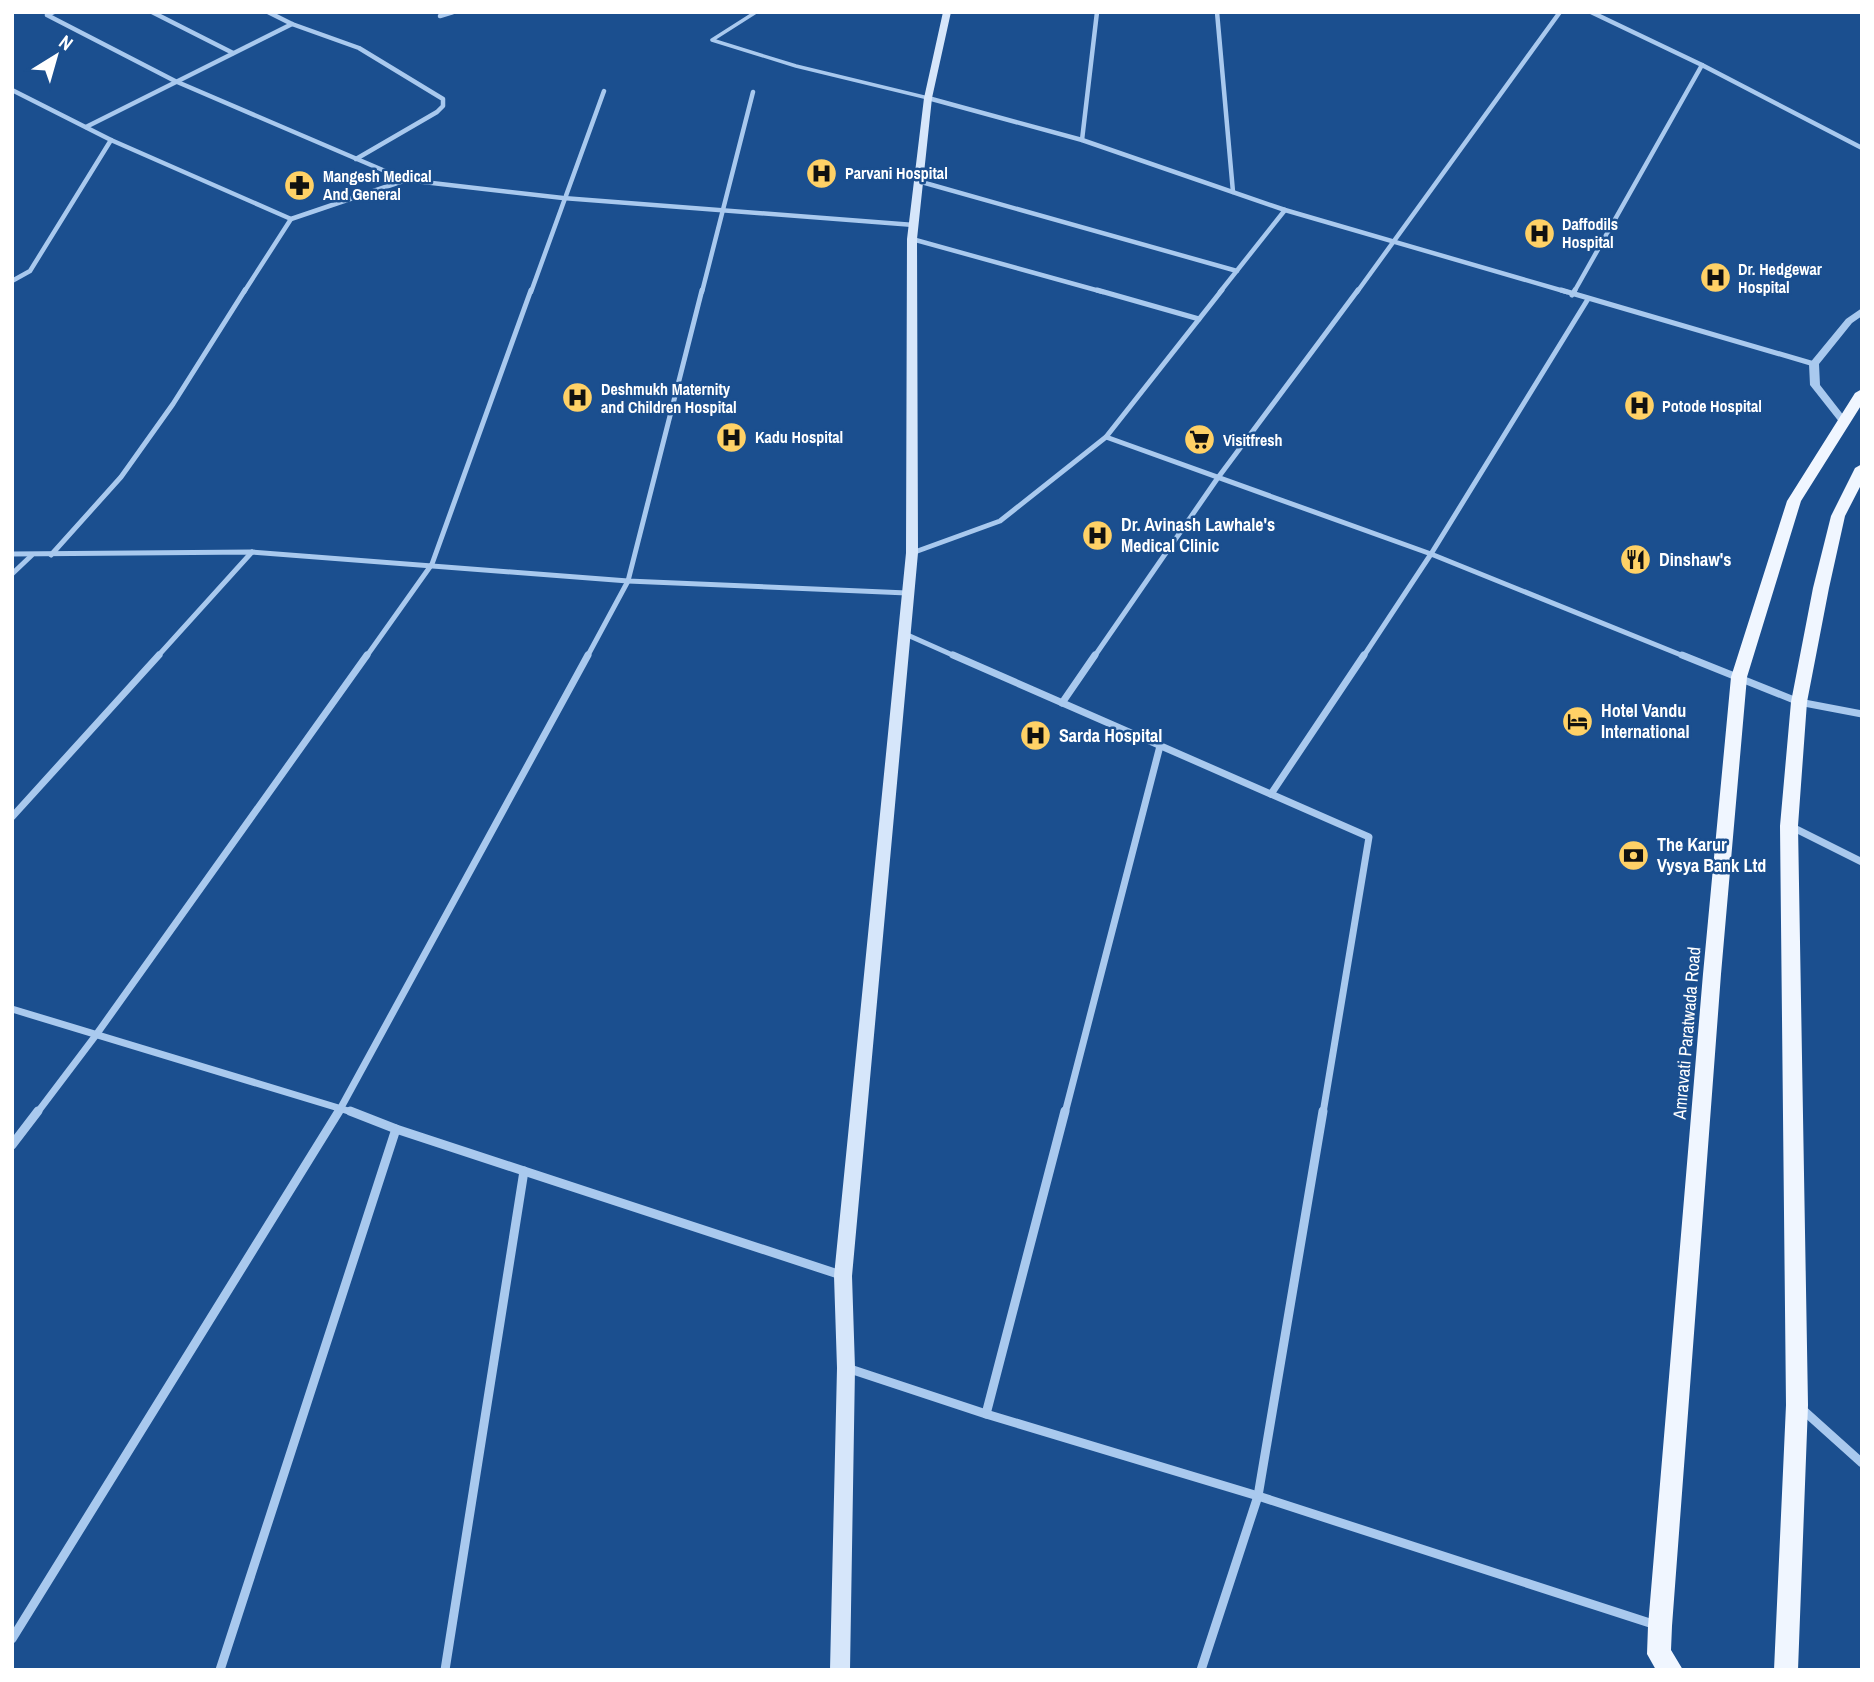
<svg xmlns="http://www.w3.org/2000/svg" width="1874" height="1682" viewBox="0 0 1874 1682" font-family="'Archivo Narrow',sans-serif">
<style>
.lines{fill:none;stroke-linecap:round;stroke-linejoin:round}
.service{stroke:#a9c9ee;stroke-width:3.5}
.minor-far3{stroke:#a9c9ee;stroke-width:4.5}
.minor-far2{stroke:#a9c9ee;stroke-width:5}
.minor-far1{stroke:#a9c9ee;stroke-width:7}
.minor{stroke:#a9c9ee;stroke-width:9}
.tertiary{fill:#a9c9ee;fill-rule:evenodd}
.secondary{fill:#d6e6fa;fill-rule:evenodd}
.primary{fill:#f0f6ff;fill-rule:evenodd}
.labels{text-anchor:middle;stroke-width:5;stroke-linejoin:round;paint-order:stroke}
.far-poi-label{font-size:16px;font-weight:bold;fill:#fff;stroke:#1b4f8f;text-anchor:start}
.poi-label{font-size:18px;font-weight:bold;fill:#fff;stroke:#1b4f8f;text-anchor:start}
.street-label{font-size:18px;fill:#fff;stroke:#1b4f8f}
</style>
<rect width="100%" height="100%" fill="#1b4f8f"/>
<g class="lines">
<path class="service" d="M756,12L712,40L796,66L928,98"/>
<g class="minor-far3">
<path d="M54,12L47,15L175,81L406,180L563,198L914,225"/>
<path d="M152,12L233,53"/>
<path d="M268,12L292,24L359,48L443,99V106L437,112L356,159"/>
<path d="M1217,12L1233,192"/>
<path d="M1591,12L1702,65L1862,148"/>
<path d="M440,16L453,12"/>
<path d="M12,90L111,140L291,219L406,180"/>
<path d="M928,98L1082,140L1285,210L1567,292"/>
<path d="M86,127L292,24"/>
<path d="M1082,140L1097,12"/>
<path d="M918,181L1237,271"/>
<path d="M912,239L1103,292"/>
<path d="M12,281L30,271L111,140"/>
<path d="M244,292L291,219"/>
<path d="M531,292L604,91"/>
<path d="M702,292L753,92"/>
<path d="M1220,292L1285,210"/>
<path d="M1357,292L1560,12"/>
<path d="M1574,292L1702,65"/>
</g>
<g class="minor-far2">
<path d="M1097,290L1199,319"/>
<path d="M1561,290L1814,364"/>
<path d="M1572,295L1575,290"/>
<path d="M1106,437L1431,554L1686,657"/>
<path d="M912,553L1000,521L1106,437L1222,290"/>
<path d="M12,554L252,552L628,581L907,593"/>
<path d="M51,555L121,477L173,404L245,290"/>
<path d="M12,574L32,555"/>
<path d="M903,633L957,657"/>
<path d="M157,657L252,552"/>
<path d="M366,657L432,564L531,290"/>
<path d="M587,657L628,581L702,290"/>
<path d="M1094,657L1217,479L1358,290"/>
<path d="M1363,657L1431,554L1588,299"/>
</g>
<g class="minor-far1">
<path d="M953,655L1369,837L1323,1113"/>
<path d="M1682,655L1799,702L1862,714"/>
<path d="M1062,703L1095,655"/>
<path d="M1271,794L1364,655"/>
<path d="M12,817L159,655"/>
<path d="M1790,826L1862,862"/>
<path d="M12,1009L355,1113"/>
<path d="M37,1113L96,1035L367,655"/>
<path d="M338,1113L588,655"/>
<path d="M1065,1113L1160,746"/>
</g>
<g class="minor">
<path d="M350,1111L396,1129L841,1275"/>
<path d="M12,1145L38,1111"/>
<path d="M847,1368L986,1414L1258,1496L1656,1625"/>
<path d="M1803,1410L1862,1463"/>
<path d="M986,1414L1065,1111"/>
<path d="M12,1639L339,1111"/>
<path d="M220,1670L396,1129"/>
<path d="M445,1670L524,1171"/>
<path d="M1201,1670L1258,1496L1323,1111"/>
</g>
<path class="tertiary" d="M1862,308V316L1852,323L1819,364L1820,385L1848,421L1843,424L1840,423L1810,385L1809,364L1846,319Z"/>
<path class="secondary" d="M943,12H951L932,98L917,239L918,553L852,1276L855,1368L850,1670H830L837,1368L834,1276L906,553L907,239L924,98Z"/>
<g class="primary">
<path d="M1862,389V404L1801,501L1747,677L1721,974L1672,1626L1671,1650L1683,1670H1656L1647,1654L1648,1626L1703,974L1731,677L1787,501L1855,393Z"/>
<path d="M1862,464V483L1845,516L1829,588L1807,702L1798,826L1808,1405L1798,1670H1774L1786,1405L1780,826L1791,702L1813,588L1831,516L1855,468Z"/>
</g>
</g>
<defs>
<symbol id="hospital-disc" viewBox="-11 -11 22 22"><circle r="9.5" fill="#ffd166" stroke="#1b4f8f"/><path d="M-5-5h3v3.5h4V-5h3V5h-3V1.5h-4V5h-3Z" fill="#111"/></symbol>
<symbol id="pharmacy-disc" viewBox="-11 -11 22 22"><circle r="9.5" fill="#ffd166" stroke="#1b4f8f"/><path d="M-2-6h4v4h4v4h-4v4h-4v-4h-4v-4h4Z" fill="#111"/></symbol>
<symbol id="supermarket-disc" viewBox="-11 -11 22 22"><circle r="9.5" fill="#ffd166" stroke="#1b4f8f"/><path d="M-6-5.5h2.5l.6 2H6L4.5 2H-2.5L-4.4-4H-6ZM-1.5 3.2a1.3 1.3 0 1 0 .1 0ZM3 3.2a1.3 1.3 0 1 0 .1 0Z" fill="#111"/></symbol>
<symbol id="restaurant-disc" viewBox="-11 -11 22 22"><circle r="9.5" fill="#ffd166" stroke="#1b4f8f"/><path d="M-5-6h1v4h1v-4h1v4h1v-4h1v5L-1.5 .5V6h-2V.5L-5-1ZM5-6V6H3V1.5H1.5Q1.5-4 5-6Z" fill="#111"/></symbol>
<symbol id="hotel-disc" viewBox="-11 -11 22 22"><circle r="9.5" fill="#ffd166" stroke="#1b4f8f"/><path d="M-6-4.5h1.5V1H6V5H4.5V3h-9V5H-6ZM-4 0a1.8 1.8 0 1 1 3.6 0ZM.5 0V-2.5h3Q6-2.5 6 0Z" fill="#111"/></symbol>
<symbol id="bank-disc" viewBox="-11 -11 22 22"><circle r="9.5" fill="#ffd166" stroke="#1b4f8f"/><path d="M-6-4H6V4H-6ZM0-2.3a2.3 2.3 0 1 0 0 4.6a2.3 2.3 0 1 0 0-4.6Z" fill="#111"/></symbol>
</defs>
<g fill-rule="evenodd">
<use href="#hospital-disc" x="804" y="156" width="35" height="35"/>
<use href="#pharmacy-disc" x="282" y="168" width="35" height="35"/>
<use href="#hospital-disc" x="1522" y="216" width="35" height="35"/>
<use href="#hospital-disc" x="1698" y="260" width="35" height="35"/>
<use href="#hospital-disc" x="560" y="380" width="35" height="35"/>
<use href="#hospital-disc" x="1622" y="388" width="35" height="35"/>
<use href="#hospital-disc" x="714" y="420" width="35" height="35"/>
<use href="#supermarket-disc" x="1182" y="422" width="35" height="35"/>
<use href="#hospital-disc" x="1080" y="518" width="35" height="35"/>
<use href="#restaurant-disc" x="1618" y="542" width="35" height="35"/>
<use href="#hotel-disc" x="1560" y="704" width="35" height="35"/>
<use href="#hospital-disc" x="1018" y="718" width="35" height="35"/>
<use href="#bank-disc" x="1616" y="838" width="35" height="35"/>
</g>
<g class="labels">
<g class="far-poi-label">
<text x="845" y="179">Parvani Hospital</text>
<text x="323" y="182">Mangesh Medical<tspan x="323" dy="18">And General</tspan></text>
<text x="1562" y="230">Daffodils<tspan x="1562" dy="18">Hospital</tspan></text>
<text x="1738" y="275">Dr. Hedgewar<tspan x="1738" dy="18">Hospital</tspan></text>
<text x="601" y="395">Deshmukh Maternity<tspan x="601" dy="18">and Children Hospital</tspan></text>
<text x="1662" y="412">Potode Hospital</text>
<text x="755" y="443">Kadu Hospital</text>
<text x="1223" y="446">Visitfresh</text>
</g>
<g class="poi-label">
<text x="1121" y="531">Dr. Avinash Lawhale's<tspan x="1121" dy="21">Medical Clinic</tspan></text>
<text x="1659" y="566">Dinshaw's</text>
<text x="1601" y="717">Hotel Vandu<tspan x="1601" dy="21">International</tspan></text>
<text x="1059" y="742">Sarda Hospital</text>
<text x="1657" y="851">The Karur<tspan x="1657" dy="21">Vysya Bank Ltd</tspan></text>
</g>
<g class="street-label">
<text transform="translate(1687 1033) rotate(-85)" y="6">Amravati Paratwada Road</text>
</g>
</g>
<rect width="1874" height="1682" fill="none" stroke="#ffffff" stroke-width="28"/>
<g transform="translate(56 56) rotate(37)" stroke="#1b4f8f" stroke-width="5" paint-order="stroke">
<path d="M0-5L12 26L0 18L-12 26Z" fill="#ffffff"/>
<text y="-10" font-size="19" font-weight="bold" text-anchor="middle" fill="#ffffff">N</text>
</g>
</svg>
